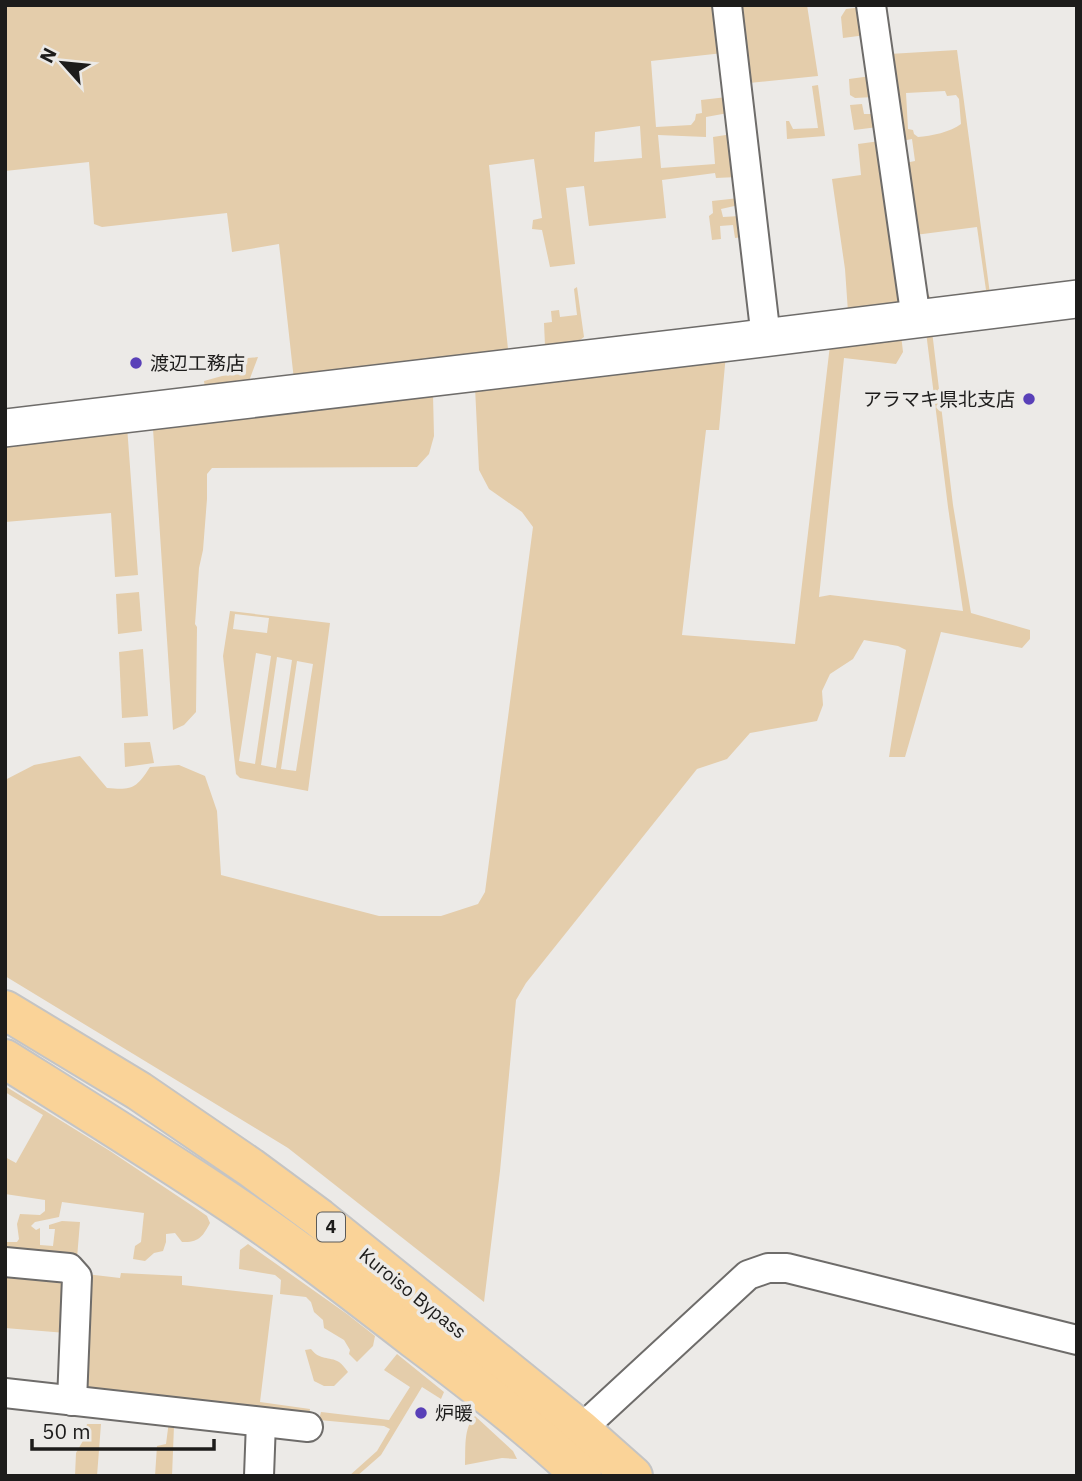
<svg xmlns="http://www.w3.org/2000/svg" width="1082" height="1481" viewBox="0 0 1082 1481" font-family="'IBM Plex Sans','Noto Sans JP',sans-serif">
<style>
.green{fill:#e4cdab;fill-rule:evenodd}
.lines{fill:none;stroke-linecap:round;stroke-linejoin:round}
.minor-casing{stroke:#6e6c6a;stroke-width:32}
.tertiary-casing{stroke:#6e6c6a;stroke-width:40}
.trunk-casing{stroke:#c4c4c4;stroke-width:42}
.minor{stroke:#fff;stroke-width:28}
.tertiary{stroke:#fff;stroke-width:37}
.trunk{stroke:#fad398;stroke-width:38}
.poi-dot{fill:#5940b8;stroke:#eceae7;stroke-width:2.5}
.labels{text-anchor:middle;stroke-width:7;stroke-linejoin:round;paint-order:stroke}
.shield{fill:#eceae7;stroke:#5b5a58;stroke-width:2}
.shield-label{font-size:18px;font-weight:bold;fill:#1d1c1b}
.poi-label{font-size:19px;fill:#1d1c1b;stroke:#eceae7;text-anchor:start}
.street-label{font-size:19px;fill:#1d1c1b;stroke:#eceae7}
</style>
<rect width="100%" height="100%" fill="#eceae7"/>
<g class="green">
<path d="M5,5H717L723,53L651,61L656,127L691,125L695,120L696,114L702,113L701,100L727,97L728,113L706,117V137L658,135L661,168L715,164L713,137L732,134L737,177L716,178L715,173L662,180L666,218L589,226L584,186L566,188L575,264L550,267L542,230L532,229L533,220L542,218L534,159L489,165L508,349L504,355L294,380L279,244L232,252L227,213L102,227L94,224L89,162L5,171ZM640,126L642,158L594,162L595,132Z"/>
<path d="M737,5H807L818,76L749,83Z"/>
<path d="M862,7L866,35L843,38L841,17L846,9Z"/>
<path d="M957,50L990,294L928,302L923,294H928L931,298L986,290L977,227L915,235L905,163L915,161L912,139L902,141L889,54ZM945,91L947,96L956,95L959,99L961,124C951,132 931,136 918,137L914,134L913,130L908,129L906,93Z"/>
<path d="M871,76L874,97L855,98L850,95L849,79Z"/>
<path d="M818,85L825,136L787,139L786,121H789L793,129L818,128L812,86Z"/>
<path d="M862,104L864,114H877L878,127L854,130L850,105Z"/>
<path d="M880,141L902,295L896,306L848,312L845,269L832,179L861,175L858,144Z"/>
<path d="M739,198V205L721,209L723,217L740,216L742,237L735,238L733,225L720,226L721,239L712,240L709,216L713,213L712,201Z"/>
<path d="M577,287L584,337L576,343L545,346L544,323L552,322L551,311L559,310L560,317L577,315L574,289Z"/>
<path d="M932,331L953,505L971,613L1030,630V639L1022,648L941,632L905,757H889L906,650L898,646L864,640L853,659L830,674L822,691L823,705L817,721L750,733L727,759L697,769L526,983L516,1000L500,1171L484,1302L288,1148L5,976V780L34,765L80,756L107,788C132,790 136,789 150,767L179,765L205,776L217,811L221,875L379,916H441L478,904L485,892L533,527L522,512L489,489L479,470L475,387L726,354L719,430H706L682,635L795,644L830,345L901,335L903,352L896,364L844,358L819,597L830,595L963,611L948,507L926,332Z"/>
<path d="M258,357L249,381L205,388L204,381L222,376L237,374V359Z"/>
<path d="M433,395L434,436L429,454L417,467L212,468L207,474V499L203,550L199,568L195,624L197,627L196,712L184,725L173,730L153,429Z"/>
<path d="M127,426L138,575L115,577L111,513L5,522V438Z"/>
<path d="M139,592L142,631L118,634L116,594Z"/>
<path d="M230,611L330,623L308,791L240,778L236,774L223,656ZM235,614L269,618L267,633L233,629ZM256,653L271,656L255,764L239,761ZM277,657L292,660L276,768L261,765ZM297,661L313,664L296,771L281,769Z"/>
<path d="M143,649L148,716L122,718L119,652Z"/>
<path d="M150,742L154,763L125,767L124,743Z"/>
<path d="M5,1086L110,1151L197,1209L207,1216L210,1223C203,1236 199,1243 182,1242L175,1233L166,1234V1242L163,1251L154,1253L145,1261L133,1259L135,1246L141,1242L144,1213L62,1202L59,1217L35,1222L31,1226L36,1230L40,1228V1245L53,1246L55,1229H49V1225L62,1221L80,1222L77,1258L5,1252L6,1242H17L19,1239L17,1224L20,1214L40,1215L45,1211V1200L5,1194V1157L16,1163L43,1115L5,1092Z"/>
<path d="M248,1244L347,1314L375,1336L373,1346L357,1362L349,1354L350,1350L344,1340L324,1328L323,1320L314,1312L311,1302L306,1297L280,1294L281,1280L275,1275L239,1269L240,1250Z"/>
<path d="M5,1271L69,1283L66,1333L5,1328Z"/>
<path d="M121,1273L182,1276V1285L273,1295L260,1402L310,1409L309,1416L83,1396L86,1274L120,1278Z"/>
<path d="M311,1349C320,1361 329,1356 339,1362C343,1365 345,1368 348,1372L334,1386H324L314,1381L305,1350Z"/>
<path d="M397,1354L444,1392L441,1399L422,1387L381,1455L357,1476H349L377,1451L390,1429L384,1426L319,1420L321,1412L389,1420L410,1387L384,1370Z"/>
<path d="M475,1416L513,1451L517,1459L502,1458L465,1465C466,1449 463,1428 475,1416Z"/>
<path d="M169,1421L174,1426L172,1476H155L157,1446L166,1444Z"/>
<path d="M87,1424H101L97,1476H75L76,1453L84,1439Z"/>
</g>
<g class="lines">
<defs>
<g id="minor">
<path d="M727,5L766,338"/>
<path d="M871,5L916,319"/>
<path d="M5,1262L69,1268L77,1277L72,1401"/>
<path d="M5,1393L308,1427"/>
<path d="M566,1443L748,1275L768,1268H787L1077,1340"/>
<path d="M259,1476L261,1422"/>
</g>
<path id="tertiary" d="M5,428L739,341L1077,299"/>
<g id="trunk">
<path d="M5,1010L139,1091L250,1167L319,1218L580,1429L633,1476"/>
<path d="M5,1059C83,1108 162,1157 238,1208C300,1250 359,1296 417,1341C474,1384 530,1427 582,1476"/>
</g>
</defs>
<use href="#minor" class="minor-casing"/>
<use href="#tertiary" class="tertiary-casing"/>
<use href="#trunk" class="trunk-casing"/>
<use href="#minor" class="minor"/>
<use href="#tertiary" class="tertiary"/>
<use href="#trunk" class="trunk"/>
</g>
<g class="poi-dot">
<circle cx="136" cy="363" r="7"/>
<circle cx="1029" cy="399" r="7"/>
<circle cx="421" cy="1413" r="7"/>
</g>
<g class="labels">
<rect class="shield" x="317" y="1212.5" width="28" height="29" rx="5"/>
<g class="shield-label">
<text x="331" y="1233">4</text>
</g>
<g class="poi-label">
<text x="150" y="370">渡辺工務店</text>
<text x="1015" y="406" text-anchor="end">アラマキ県北支店</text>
<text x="435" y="1420">炉暖</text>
</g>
<g class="street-label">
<text transform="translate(413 1293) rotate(39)" y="7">Kuroiso Bypass</text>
</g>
</g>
<rect width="1082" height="1481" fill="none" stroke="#1d1c1b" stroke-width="14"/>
<g transform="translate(63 63) rotate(297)" stroke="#eceae7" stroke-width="5" paint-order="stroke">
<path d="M0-5L12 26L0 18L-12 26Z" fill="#1d1c1b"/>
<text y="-10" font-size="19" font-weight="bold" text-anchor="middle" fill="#1d1c1b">N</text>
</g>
<path d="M32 1439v10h182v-10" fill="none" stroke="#1d1c1b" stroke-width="3.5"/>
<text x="42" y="1439" font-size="21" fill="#1d1c1b" stroke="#eceae7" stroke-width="5" paint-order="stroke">50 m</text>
</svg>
